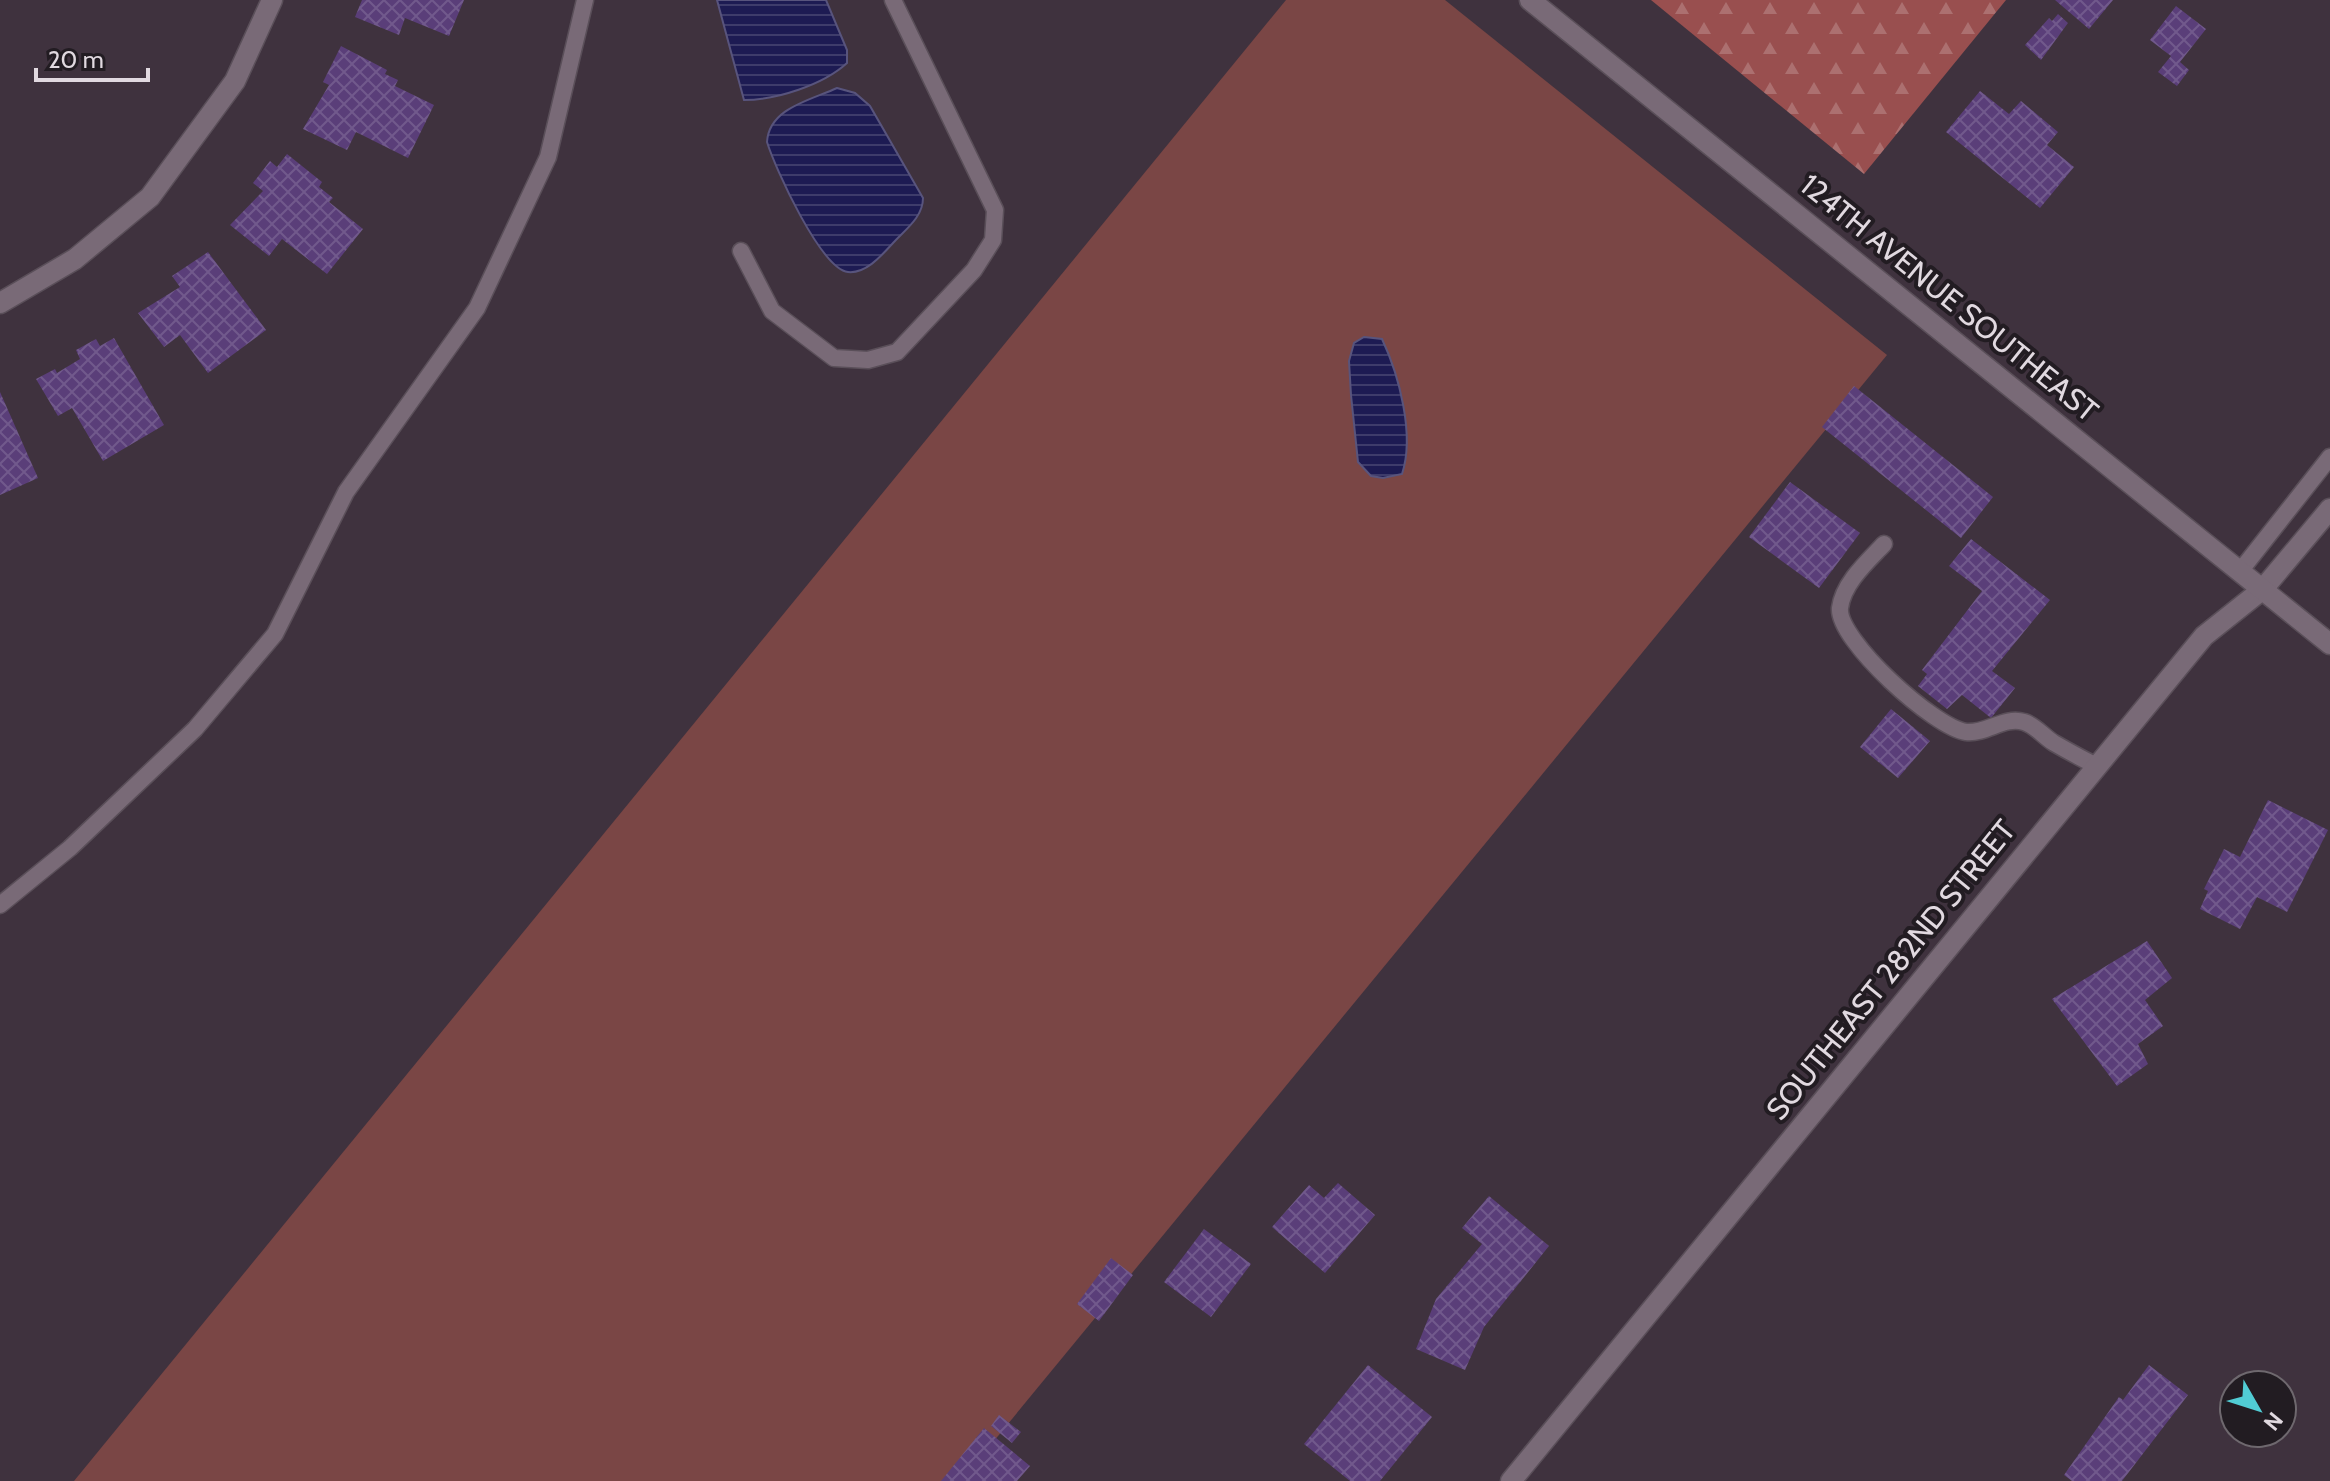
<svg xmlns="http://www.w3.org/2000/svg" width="2330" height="1481" viewBox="0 0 2330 1481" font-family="Cabin,sans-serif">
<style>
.grass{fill:#7a4645}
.forest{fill:url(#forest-firs)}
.water{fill:url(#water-rules);stroke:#58547d;stroke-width:2}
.building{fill:url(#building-cross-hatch)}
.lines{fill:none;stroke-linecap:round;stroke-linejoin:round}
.service-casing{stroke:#5a4f59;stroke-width:19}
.minor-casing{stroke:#5a4f59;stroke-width:23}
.tertiary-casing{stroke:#5a4f59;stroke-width:23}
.service{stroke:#796a77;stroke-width:16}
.minor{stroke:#796a77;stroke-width:20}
.tertiary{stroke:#796a77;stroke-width:20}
.labels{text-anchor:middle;stroke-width:8;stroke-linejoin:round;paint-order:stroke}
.street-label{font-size:30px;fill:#e1d9e0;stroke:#221c22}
</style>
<defs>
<pattern id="forest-firs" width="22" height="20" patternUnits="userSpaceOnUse" patternTransform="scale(2)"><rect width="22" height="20" fill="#994f4f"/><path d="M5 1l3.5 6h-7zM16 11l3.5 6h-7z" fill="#ac7070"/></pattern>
<pattern id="water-rules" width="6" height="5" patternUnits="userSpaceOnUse" patternTransform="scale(2)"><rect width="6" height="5" fill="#1d1b53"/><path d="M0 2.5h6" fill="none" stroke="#3e3c6b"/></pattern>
<pattern id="building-cross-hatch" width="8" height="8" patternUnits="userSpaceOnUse" patternTransform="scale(2)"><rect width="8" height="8" fill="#5a3e79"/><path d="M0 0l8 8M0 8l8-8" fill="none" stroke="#71598c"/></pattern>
</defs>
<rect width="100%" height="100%" fill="#3f323e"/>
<path class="grass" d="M1286,0H1445L1887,355L961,1481H74Z"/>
<path class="forest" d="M1651,0H2006L1864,174Z"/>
<g class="water">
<path d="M717,0H826L847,50V63C823,85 776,100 744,100Z"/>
<path d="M837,88L855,93L870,106L923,198C923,217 906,229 893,243C882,255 866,274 848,272C821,269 775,168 767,142C769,108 811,100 837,88Z"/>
<path d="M1364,337L1382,339C1399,375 1415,435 1402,474L1383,478L1371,476L1358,462L1351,395L1349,361L1354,343Z"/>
</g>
<g class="building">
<path d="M362,0H464L449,36L405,18L399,35L355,17Z"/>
<path d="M2055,0H2113L2089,29Z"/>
<path d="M2176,6L2206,29L2180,62L2189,70L2177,86L2158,72L2171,56L2150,40Z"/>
<path d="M2058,14L2068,23L2041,60L2025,45L2049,18L2052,21Z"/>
<path d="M341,46L387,70L385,74L398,80L395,86L434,105L408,158L356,132L347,150L303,129L329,85L323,82Z"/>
<path d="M1980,91L2009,114L2021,101L2058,132L2047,145L2074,167L2040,208L1946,132Z"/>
<path d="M287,154L322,182L319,187L333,198L329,202L363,229L327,274L282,239L269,256L230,225L263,191L253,183L270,161L277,167Z"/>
<path d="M208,252L266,330L208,373L180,335L164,347L138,313L180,287L172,276Z"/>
<path d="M114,338L164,425L103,461L72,408L58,416L36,379L55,369L57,373L80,359L76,350L96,339L100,346Z"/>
<path d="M1854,386L1993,497L1961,538L1822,427Z"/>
<path d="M0,392L38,478L0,495Z"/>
<path d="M1790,482L1860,533L1819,588L1749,537Z"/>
<path d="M1971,539L2050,600L1992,671L2015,688L1991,718L1962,695L1947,709L1918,686L1927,674L1922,670L1982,591L1949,566Z"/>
<path d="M1891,709L1930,741L1898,778L1860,747Z"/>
<path d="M2268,800L2328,830L2287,912L2257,897L2240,929L2200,909L2208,891L2204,889L2224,849L2240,857Z"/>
<path d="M2147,941L2172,978L2145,1000L2163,1026L2138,1044L2148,1064L2117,1086L2052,999Z"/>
<path d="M1338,1183L1375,1215L1325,1273L1272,1227L1309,1185L1324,1198Z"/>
<path d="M1489,1196L1549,1246L1484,1327L1465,1370L1416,1349L1436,1299L1482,1244L1462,1228Z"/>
<path d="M1204,1229L1251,1264L1211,1317L1164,1282Z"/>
<path d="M1111,1258L1133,1275L1099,1321L1077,1304Z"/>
<path d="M1368,1365L1432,1417L1380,1481H1350L1304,1444Z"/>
<path d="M2149,1365L2188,1395L2122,1481H2072L2064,1475L2119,1397L2123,1400Z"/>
<path d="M999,1415L1021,1432L1012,1443L991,1426Z"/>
<path d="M984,1428L1030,1466L1017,1481H941Z"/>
</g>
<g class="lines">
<defs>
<g id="service">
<path d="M741,251L772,311L834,358L868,360L897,352L974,270L993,240L995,210L893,0"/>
<path d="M1884,544C1868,561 1843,583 1840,608C1837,640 1935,728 1966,732C1987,734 2004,716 2024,722C2035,725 2044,737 2054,743C2068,751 2082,759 2097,766"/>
<path d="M2241,570L2330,457"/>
<path d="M0,905L70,848L195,729L275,634L346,492L477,308L548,157L585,0"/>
</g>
<g id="minor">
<path d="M0,303L75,259L150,197L235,81L272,0"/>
<path d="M1511,1481L2204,636L2263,589L2330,509"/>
</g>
<path id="tertiary" d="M1530,0L2330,644"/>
</defs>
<use href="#service" class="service-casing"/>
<use href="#minor" class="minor-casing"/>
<use href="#tertiary" class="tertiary-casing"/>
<use href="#service" class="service"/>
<use href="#minor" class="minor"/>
<use href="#tertiary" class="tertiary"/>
</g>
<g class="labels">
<g class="street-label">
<text transform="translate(1949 298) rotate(39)" y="10">124TH AVENUE SOUTHEAST</text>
<text transform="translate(1891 970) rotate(-51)" y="10">SOUTHEAST 282ND STREET</text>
</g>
</g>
<g transform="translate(2258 1409) rotate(129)"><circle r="38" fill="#221c22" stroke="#6e686e" stroke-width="2"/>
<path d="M0-6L14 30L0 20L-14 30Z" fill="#51ccd4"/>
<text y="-12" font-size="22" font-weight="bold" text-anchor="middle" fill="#e1d9e0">N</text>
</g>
<path d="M36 68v12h112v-12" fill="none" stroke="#e1d9e0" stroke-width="4"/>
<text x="48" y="68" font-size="24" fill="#e1d9e0" stroke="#221c22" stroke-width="6" paint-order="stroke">20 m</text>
</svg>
